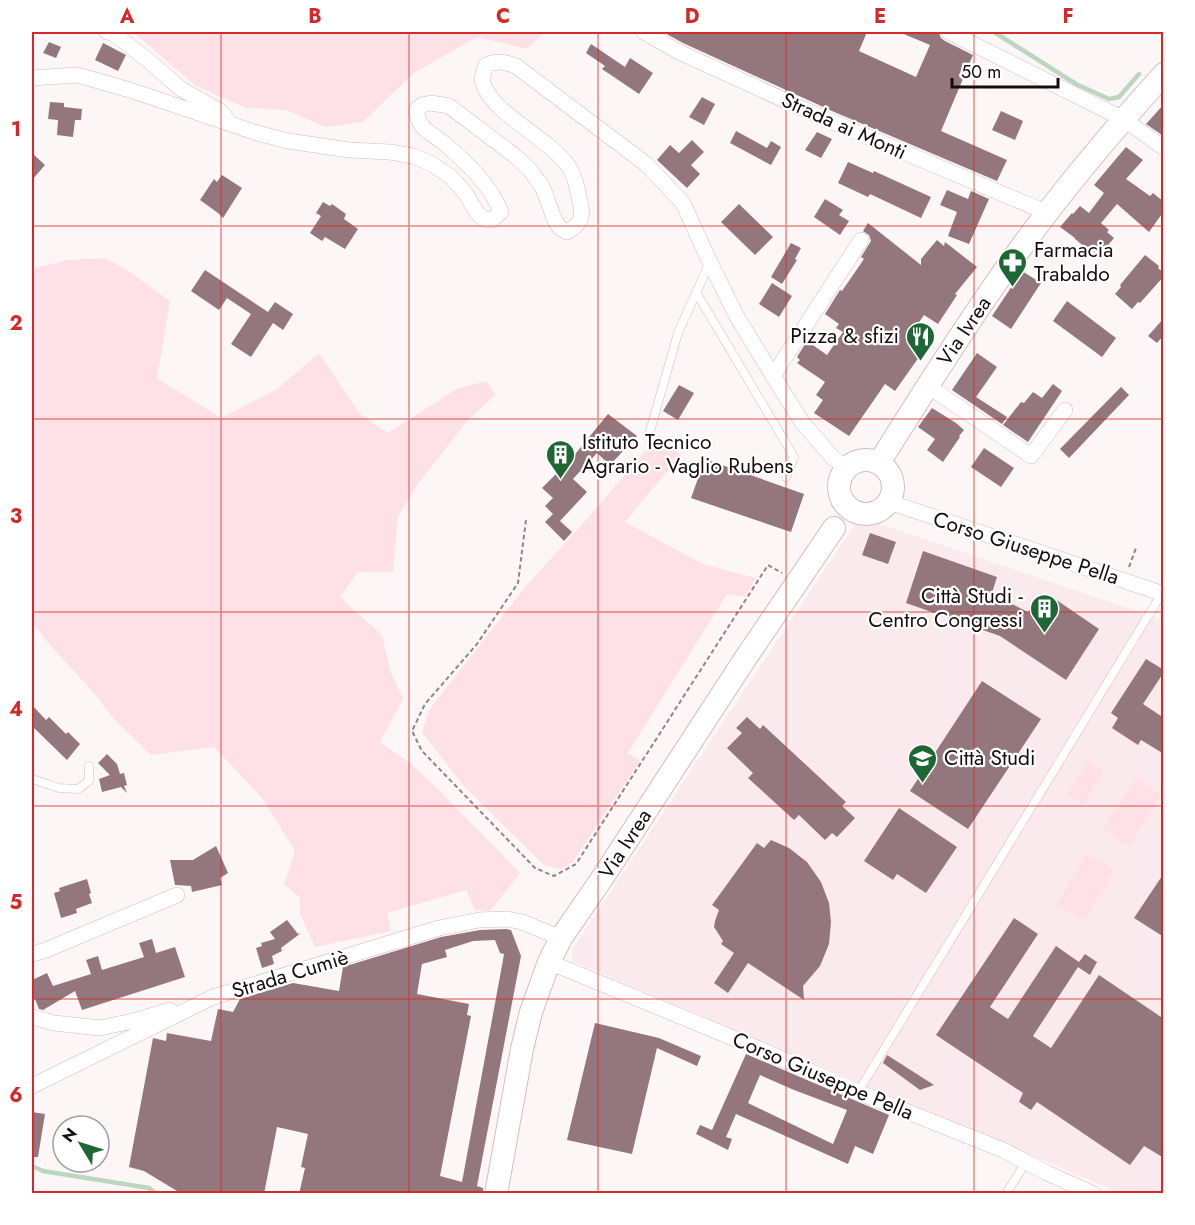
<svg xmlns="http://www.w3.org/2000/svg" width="1195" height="1225" viewBox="0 0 1195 1225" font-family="Jost,sans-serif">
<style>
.built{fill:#fbeaed}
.green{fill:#fee1e7}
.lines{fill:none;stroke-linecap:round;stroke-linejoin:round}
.stream{stroke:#bcd6c0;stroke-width:4.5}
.building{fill:#94777d;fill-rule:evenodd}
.service-casing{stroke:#d8b9bf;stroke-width:9}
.minor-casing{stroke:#d8b9bf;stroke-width:16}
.secondary-casing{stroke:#d8b9bf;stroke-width:24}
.path{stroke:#8e8687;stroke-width:2;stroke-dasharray:4.5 3;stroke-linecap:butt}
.service{stroke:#fff;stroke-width:8}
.minor{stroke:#fff;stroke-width:15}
.secondary{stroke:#fff;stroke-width:22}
.grid{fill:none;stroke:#d62828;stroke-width:1.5;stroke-opacity:0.55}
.labels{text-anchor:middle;stroke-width:4.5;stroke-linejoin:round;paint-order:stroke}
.street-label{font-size:21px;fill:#160c0e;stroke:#fff}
.poi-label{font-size:21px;fill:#160c0e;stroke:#fff;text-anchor:start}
.neatline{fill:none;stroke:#d62828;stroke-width:2}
.grid-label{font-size:20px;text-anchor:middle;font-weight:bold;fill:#d62828}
</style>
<rect width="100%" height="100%" fill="#fdf6f7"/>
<path class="built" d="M860,517L1163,620V1193H1120L572,961L573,948Z"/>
<g class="green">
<path d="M133,32H543L544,33L526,49L477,37L414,73L363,122L325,127L286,110L246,108L196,86Z"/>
<path d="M106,258L130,272L170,301L157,378L221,418L277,389L319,353L360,414L388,433L458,388L487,381L495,395L467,421L418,484L398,517L393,572H358L340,597L382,635L390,670L403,699L380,742L411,764L442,793L520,873L490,911L475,910L466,890L387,913L391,931L315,947L300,914V898L284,884L295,851L262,798L214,747L151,755L116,721L93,692L49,644L32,621V269L67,260Z"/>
<path d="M659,435L681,455L625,522L703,564L756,578L745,597L727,594L628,753L640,761L572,863L560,869L544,865L493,815L462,784L422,732L429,710L525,587L586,520Z"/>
<path d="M1088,761L1104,771L1083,805L1067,794Z"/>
<path d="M1136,778L1162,795L1129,846L1103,829Z"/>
<path d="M1087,854L1115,871L1084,921L1056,904Z"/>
</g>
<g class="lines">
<g class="stream">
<path d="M994,32L1076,84L1109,99L1119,97L1139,74"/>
<path d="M32,1166L43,1171L149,1188L156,1194"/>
</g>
</g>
<g class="building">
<path d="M663,32H867L859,51L916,77L930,45L899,32H936L939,33L941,38L945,41L973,55L941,131L1007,160L997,181L832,111L683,43Z"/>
<path d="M49,42L61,47L56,58L43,53Z"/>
<path d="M103,43L126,55L118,71L95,60Z"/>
<path d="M591,44L625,67L630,58L653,73L639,94L602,69L605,66L586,53Z"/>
<path d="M702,97L715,104L704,125L689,117Z"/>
<path d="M50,102L64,103V107L82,109L81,120H75L73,137L57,135L58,120L48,119Z"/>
<path d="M1164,104V133L1162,135L1146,124Z"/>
<path d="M1001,111L1023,121L1015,140L992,130Z"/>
<path d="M736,131L767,148L771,141L781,147L771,165L730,143Z"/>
<path d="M817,132L832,139L821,158L805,150Z"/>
<path d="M692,140L704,152L691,165L700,174L687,188L657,160L670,145L679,153Z"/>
<path d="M1126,147L1143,160L1126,179L1150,196L1153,193L1164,202V211L1149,232L1117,204L1101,223L1109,230L1107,232L1114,238L1099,256L1091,249L1090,251L1075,239V238L1060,227L1072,213L1073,214L1080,206L1089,213L1104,193L1094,185Z"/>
<path d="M32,153L45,165L32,180Z"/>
<path d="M848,162L873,173L874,171L931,197L921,218L870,194L868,197L838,183Z"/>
<path d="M222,175L242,188L223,218L218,213L200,200L214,179L217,182Z"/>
<path d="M947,190L968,199L971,191L989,199L969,244L948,236L957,212L940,205Z"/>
<path d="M825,199L843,210L839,215L849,221L840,235L814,217Z"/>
<path d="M323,202L330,206L332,204L346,214L344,219L358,229L345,249L325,237L322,241L310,233L321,216L316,213Z"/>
<path d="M739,204L773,237L755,255L721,222Z"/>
<path d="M868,223L921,265V259L937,240L944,246L945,242L977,267L955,294L957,295L938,324L924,315L908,338L924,350L895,391L885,384L849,436L814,413L823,400L816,395L825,382L797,363L800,360L797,357L807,341L827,355L843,332L836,328L839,324L825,314L840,290L842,291L864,259L861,257L871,241L869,235L863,231Z"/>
<path d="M791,243L801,248L795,259L797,260L782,284L771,277Z"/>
<path d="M1145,255L1159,266L1158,268L1164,273V276L1140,303L1138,302L1132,309L1115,294L1121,287L1120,285Z"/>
<path d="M205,270L268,312L275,302L293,314L283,330L273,323L251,357L231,344L251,314L227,298L219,310L191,291Z"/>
<path d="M1022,271L1041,283L1011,329L992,316Z"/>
<path d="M772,283L792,296L779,317L759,304Z"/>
<path d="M1067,301L1116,338L1102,357L1053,321Z"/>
<path d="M1164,318V335L1157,343L1148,336Z"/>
<path d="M977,353L997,367L976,397L1007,417L1002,424L952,390Z"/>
<path d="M1053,384L1062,391L1028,442L1003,425L1021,402L1024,403L1033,392L1042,398Z"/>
<path d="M679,385L694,393L678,420L663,411Z"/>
<path d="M1121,387L1129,395L1069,458L1060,449Z"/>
<path d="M932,408L956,423L964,430L959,436L960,437L943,462L927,450L935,439L918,427Z"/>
<path d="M608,414L637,436L610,465L597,453L573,479L587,492L560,521L572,532L564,541L545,522L553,514L545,506L553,498L542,488L572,458Z"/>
<path d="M984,448L1014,468L1001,487L971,467Z"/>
<path d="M705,459L804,494L791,532L691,498Z"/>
<path d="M870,533L896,542L888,564L862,555Z"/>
<path d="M923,551L997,577L991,596L1014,605L1028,612L1039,595L1052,604L1055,599L1099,629L1066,680L1000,636L906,603Z"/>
<path d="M1146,659L1164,670V672L1143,704L1164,718V754L1141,740L1138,745L1112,728L1118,718L1111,713Z"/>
<path d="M982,681L1041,719L968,829L910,791Z"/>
<path d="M32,705L46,720L49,717L66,734L68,732L80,744L67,760L32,726Z"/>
<path d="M747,717L760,729L763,725L846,802L842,806L855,818L837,837L832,833L825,840L799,815L794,820L748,778L753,773L727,748L742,733L736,728Z"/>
<path d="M107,754L117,764L120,774L124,773L127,785L124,786L127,793L121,787L102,792L99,779L110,775L98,763Z"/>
<path d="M899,808L957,847L926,893L897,874L893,880L864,861Z"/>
<path d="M771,840L789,848L807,862L821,882L829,903L831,922L829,944L820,966L803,986L804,1000L748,963L728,993L714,983L734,953L721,944L723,941L714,927L715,921L719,910L712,905L757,843L764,848Z"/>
<path d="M216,846L228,873L220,878L222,885L192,892L191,886L175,885L170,860H193Z"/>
<path d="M1164,873V937L1134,918Z"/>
<path d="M87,879L91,893L89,894L92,903L76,909L77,913L61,918L54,893L60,891L59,888Z"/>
<path d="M1014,918L1038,934L990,1007L1008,1019L1056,946L1079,962L1085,954L1097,962L1090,975L1078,967L1033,1036L1051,1048L1099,975L1164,1019V1158L1144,1146L1130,1165L1037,1102L1031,1110L1019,1102L1023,1093L936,1035Z"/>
<path d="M287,920L298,934L301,933L281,948L282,951L272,956L274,964L262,968L256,948L262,946L261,943L275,939L270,932Z"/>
<path d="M506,929L511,930L521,956L477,1186L483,1188V1194H299L305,1168L301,1167L308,1134L277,1127L264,1194H182L144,1171L129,1167L153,1038L166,1041L167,1033L211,1041L218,1009L233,1012L240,999L293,983L339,991L343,967L441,937L480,930ZM495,940L500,953L504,954L503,960L462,1182L440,1176L471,1016L467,1015L469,1004L417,994L422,964L447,957L445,950L473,941Z"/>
<path d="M152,939L156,953L175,947L185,977L82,1010L75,991L43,1010L39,1009L35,999L32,1000V980L47,973L53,986L91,974L86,960L98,956L102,970L144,957L139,943Z"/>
<path d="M595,1023L659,1038L701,1056L697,1066L657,1048L632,1154L567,1140Z"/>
<path d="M746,1054L889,1115L873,1154L855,1146L848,1164L736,1114L726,1137L732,1139L728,1150L696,1134L700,1125L712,1130ZM760,1075L794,1090L847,1110L833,1144L748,1103Z"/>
<path d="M887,1055L934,1085L920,1090L883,1063Z"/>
<path d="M32,1112L45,1114L38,1157H32Z"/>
</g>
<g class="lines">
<defs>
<g id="service">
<path d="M696,292L794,457L786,477"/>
<path d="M648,438L678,333L709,264"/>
<path d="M32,779L59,788L78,789L89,781V766"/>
<path d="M858,1092L1162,593"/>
<path d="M1006,1194L1026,1162"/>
</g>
<g id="minor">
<path d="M107,32L113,33L149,61L181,89L220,111L227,119"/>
<path d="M644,32L679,52L828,120L1048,213"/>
<path d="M949,32L1123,119L1164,148"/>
<path d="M32,78L77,75L130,90L257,133L288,141L349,150L390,152L413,156L432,164L451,177L466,194L477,213L484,219L492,220L501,212C490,184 466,162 445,144C437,137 425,132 420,123C417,118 417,114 417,109L422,105L431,103L449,106L514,155L530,170L543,188L555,221L560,228L567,232C581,224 584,217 580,202C577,188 575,174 566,163C546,137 491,112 483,83C481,77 484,71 486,65C497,60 505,62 516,66L646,164L683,203L707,256L736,315L773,376L802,422L833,458L846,468"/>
<path d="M773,376L861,240"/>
<path d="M928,386L1031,456L1065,410"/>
<path d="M889,502L1164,594"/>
<path d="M32,954L46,950L177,895"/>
<path d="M549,962L750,1045L858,1092L1003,1150L1047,1173L1094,1194"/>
<path d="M32,1017L54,1023L100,1028L137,1020L170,1010"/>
<path d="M32,1086L213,997L439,928L479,920L507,919L522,922L561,938"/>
</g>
<g id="secondary">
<circle cx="866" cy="487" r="27"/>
<path d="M879,463C917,402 955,342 996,283C1046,210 1104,140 1164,74"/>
<path d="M496,1194L522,1049L531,1012L549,962L561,938L603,877L745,659L834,528"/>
</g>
</defs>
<use href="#service" class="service-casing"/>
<use href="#minor" class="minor-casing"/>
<use href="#secondary" class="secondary-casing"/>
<g class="path">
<path d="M526,520L518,583L477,644L425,704L412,731L422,751L535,868L554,876L576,864L768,565L782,573"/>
<path d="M1129,567L1136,548"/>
</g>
<use href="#service" class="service"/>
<use href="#minor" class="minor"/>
<use href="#secondary" class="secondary"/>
</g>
<path class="grid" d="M221,32V1194M409,32V1194M598,32V1194M786,32V1194M974,32V1194M32,226H1164M32,419H1164M32,612H1164M32,806H1164M32,999H1164"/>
<defs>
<symbol id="pharmacy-pin" viewBox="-11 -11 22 30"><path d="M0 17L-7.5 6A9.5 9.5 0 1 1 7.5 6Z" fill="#1e6735" stroke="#fff"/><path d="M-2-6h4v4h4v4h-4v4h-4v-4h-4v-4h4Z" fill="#fff"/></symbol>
<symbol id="restaurant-pin" viewBox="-11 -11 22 30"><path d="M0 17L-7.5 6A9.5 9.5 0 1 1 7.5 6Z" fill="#1e6735" stroke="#fff"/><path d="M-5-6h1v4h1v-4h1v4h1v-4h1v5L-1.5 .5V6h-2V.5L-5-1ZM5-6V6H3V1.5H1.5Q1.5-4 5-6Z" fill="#fff"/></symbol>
<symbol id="building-pin" viewBox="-11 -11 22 30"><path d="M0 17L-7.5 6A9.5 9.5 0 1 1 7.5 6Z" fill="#1e6735" stroke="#fff"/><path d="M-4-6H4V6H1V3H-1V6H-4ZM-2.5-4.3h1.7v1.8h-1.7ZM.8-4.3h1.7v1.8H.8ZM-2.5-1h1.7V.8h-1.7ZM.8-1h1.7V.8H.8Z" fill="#fff"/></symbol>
<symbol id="university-pin" viewBox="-11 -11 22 30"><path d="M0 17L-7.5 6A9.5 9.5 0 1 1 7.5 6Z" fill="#1e6735" stroke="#fff"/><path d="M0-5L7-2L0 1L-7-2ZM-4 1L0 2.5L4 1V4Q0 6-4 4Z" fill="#fff"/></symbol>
</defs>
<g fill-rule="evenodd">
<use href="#pharmacy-pin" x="996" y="246" width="33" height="45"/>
<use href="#restaurant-pin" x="904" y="320" width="33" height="45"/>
<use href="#building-pin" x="544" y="438" width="33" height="45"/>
<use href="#building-pin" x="1028" y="592" width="33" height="45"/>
<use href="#university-pin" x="906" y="742" width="33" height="45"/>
</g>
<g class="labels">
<g class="street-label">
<text transform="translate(844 126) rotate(24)" y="7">Strada ai Monti</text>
<text transform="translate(964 331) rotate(-56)" y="7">Via Ivrea</text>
<text transform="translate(1026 548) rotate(18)" y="7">Corso Giuseppe Pella</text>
<text transform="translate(625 844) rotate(-57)" y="7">Via Ivrea</text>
<text transform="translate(290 974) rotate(-17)" y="7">Strada Cumiè</text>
<text transform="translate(823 1076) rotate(23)" y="7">Corso Giuseppe Pella</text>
</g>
<g class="poi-label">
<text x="1034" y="257">Farmacia<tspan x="1034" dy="24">Trabaldo</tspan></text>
<text x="899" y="343" text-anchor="end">Pizza &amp; sfizi</text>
<text x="582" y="449">Istituto Tecnico<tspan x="582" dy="24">Agrario - Vaglio Rubens</tspan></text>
<text x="1023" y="603" text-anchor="end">Città Studi -<tspan x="1023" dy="24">Centro Congressi</tspan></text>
<text x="944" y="765">Città Studi</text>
</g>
</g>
<rect width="1195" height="1225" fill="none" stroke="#ffffff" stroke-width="66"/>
<g transform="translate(81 1144) rotate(308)"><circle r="28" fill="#ffffff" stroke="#a29e9f" stroke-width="1.5"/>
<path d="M0-4.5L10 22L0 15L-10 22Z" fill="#1e6735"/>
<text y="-9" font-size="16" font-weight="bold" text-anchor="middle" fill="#160c0e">N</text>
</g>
<path d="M952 78v9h106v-9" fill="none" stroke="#160c0e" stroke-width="3"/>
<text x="961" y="78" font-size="18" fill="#160c0e" stroke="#ffffff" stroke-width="4.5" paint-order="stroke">50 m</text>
<rect x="33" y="33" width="1129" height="1159" class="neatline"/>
<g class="grid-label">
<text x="127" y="23">A</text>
<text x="315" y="23">B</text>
<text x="503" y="23">C</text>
<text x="692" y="23">D</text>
<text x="880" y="23">E</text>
<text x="1068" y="23">F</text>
<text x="16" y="136">1</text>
<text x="16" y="330">2</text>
<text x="16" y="523">3</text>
<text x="16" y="716">4</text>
<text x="16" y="909">5</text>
<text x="16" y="1102">6</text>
</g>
</svg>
